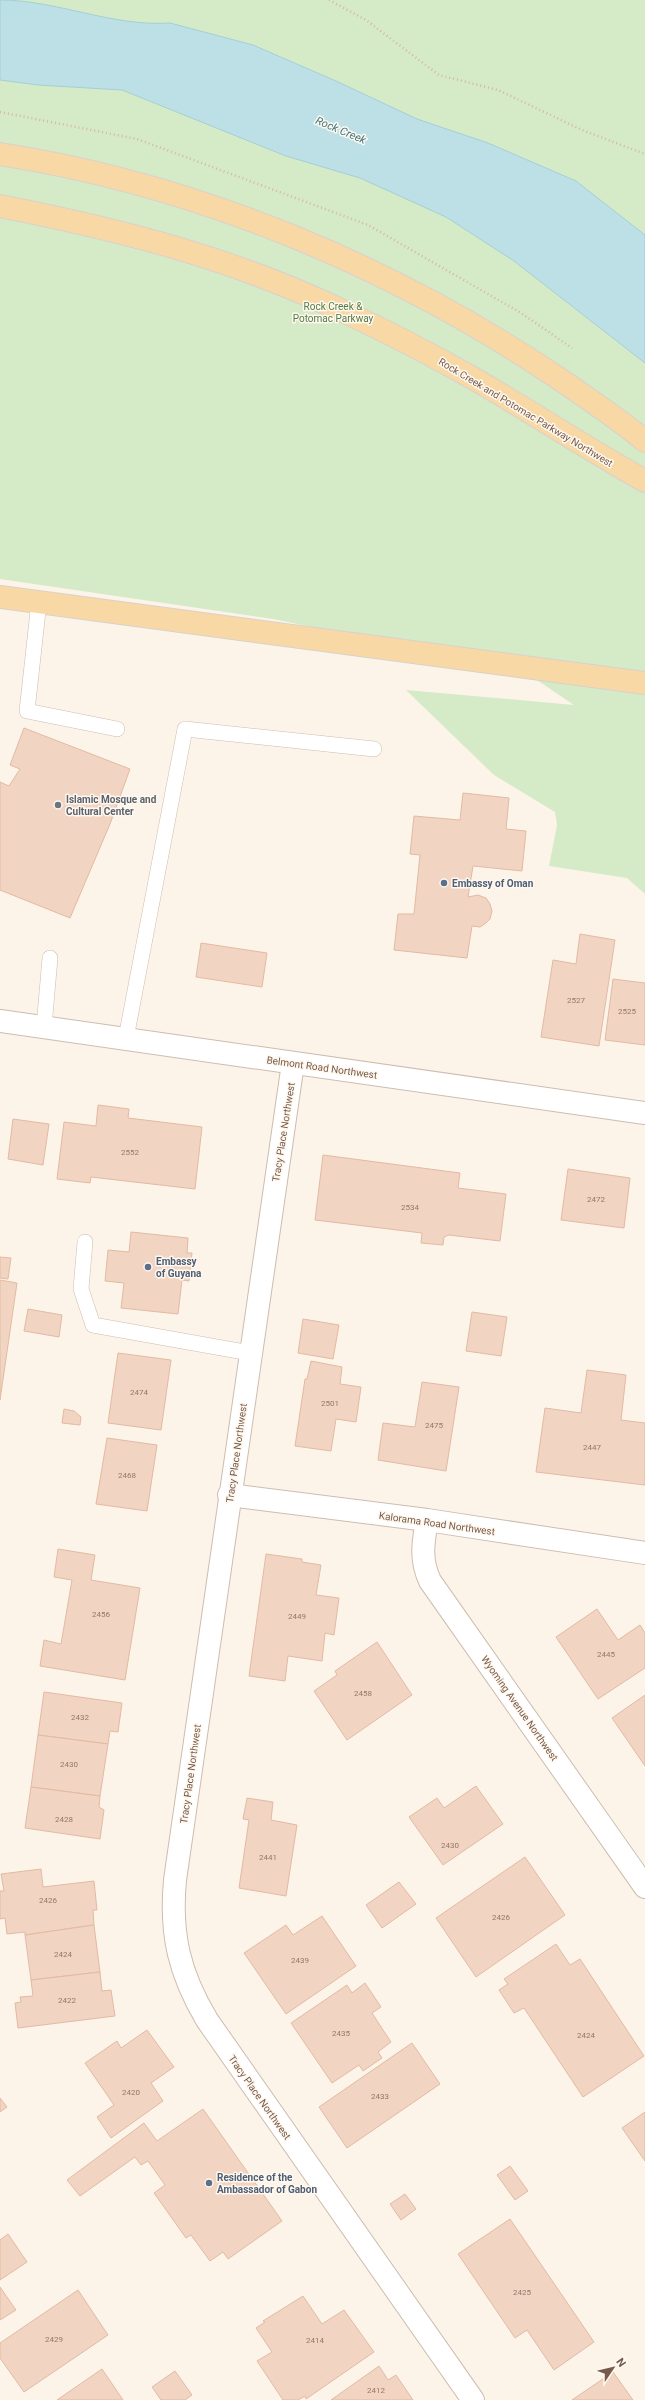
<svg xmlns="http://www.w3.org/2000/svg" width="645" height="2400" viewBox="0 0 645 2400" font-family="Roboto,sans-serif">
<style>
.green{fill:#d5eac7}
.water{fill:#bde0e6;stroke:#a4cfd7}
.building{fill:#f1d4c1;stroke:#e3baa2}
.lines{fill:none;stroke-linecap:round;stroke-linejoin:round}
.lane-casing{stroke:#cebcaf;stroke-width:16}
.street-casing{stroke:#cebcaf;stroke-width:24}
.primary-casing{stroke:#d9d1cd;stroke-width:24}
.path{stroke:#d6b7a4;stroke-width:2.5;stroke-dasharray:1 3;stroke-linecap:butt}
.lane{stroke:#fff;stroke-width:15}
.street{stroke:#fff;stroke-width:22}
.primary{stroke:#f8d8a4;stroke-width:22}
.worship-dot{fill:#6b7280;stroke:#fff8ef;stroke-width:1.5}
.service-dot{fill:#5c6f8a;stroke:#fff8ef;stroke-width:1.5}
.labels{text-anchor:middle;stroke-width:3;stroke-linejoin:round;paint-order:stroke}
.number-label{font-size:8px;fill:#95796a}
.park-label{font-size:10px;fill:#557b45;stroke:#fff8ef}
.street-label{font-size:10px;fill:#765b4d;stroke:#fff8ef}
.worship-label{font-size:10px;font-weight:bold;fill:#5b616d;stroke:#fff8ef;text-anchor:start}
.service-label{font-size:10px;font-weight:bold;fill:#4e5e75;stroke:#fff8ef;text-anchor:start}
.water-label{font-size:11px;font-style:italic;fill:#437782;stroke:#fff8ef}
</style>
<rect width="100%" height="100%" fill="#fcf4e9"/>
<path class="green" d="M0,0H645V894L627,878L549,866L557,825L555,812L494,775L406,690L574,705L522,670L273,619L0,579Z"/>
<path class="water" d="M0,0C57,0 112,27 170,23L253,45L336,81L417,119L488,143L576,181L645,235V363L514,261L446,217L360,178L286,156L122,90L38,85L0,80Z"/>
<g class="building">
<path d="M24,728L130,769L110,824L70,918L0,890V782L9,786L20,769L10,765Z"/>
<path d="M463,793L509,798L506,829L526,831L522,871L473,866L468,897L478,895L486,898L490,904L492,911L490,919L486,923L480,927L472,926L467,958L394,950L398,914H414L420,855L410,854L414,816L460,820Z"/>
<path d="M580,934L615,940L599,1046L541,1037L553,960L576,964Z"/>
<path d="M201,943L267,953L262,987L196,977Z"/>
<path d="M613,979L645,983V1045L605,1040Z"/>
<path d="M98,1105L129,1109L128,1118L202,1127L195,1189L91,1177L90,1183L57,1179L64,1122L96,1126Z"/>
<path d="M13,1119L49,1124L43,1165L8,1159Z"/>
<path d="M323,1155L460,1173L458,1188L506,1194L500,1241L449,1235L444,1237L443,1245L421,1243L422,1233L315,1220Z"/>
<path d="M568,1169L630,1178L624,1228L561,1220Z"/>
<path d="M131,1232L188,1238L187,1253H192L189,1281L182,1280L178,1314L121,1308L124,1283L105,1281L108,1250L129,1252Z"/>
<path d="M0,1257L11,1258L8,1279L0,1278Z"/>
<path d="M0,1280L17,1283L0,1400Z"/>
<path d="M28,1309L62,1315L59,1337L24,1331Z"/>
<path d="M472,1312L507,1317L501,1356L466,1351Z"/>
<path d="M303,1319L339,1325L333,1359L298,1353Z"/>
<path d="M118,1353L171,1360L161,1430L108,1423Z"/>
<path d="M311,1361L342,1367L340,1384L361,1387L356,1422L336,1419L331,1451L295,1446L305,1379H307Z"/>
<path d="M587,1370L626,1375L621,1420L645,1423V1485L536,1472L545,1408L581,1413Z"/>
<path d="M422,1382L459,1387L446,1471L378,1460L383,1423L415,1427Z"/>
<path d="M64,1409L74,1411L81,1417L80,1425L62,1423Z"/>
<path d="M107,1438L157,1445L147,1511L96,1504Z"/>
<path d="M58,1549L95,1555L91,1580L140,1588L125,1680L40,1666L44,1640L61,1644L72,1580L54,1577Z"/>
<path d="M266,1554L302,1559V1562L321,1565L316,1595L339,1598L334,1635L325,1633L322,1661L288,1656L285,1681L249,1676Z"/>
<path d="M597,1609L618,1640L640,1625L645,1633V1668L598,1699L556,1637Z"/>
<path d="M377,1642L412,1695L347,1740L314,1691L337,1675L335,1671Z"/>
<path d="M44,1692L122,1703L118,1732L110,1731L108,1744L38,1735Z"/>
<path d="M645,1695V1766L612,1718Z"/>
<path d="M38,1735L108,1744L100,1796L31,1787Z"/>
<path d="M476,1786L503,1824L443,1865L409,1817L437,1798L444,1808Z"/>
<path d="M31,1787L100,1796L99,1807L104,1810L100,1839L25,1828Z"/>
<path d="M247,1798L273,1802L271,1820L297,1825L286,1896L239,1888L249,1820L243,1819Z"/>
<path d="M525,1857L565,1915L476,1977L436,1918Z"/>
<path d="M41,1869L43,1887L94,1881L97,1910H93L94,1925L25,1935V1932L7,1934L5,1918L0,1919V1891H4L1,1874Z"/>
<path d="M399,1882L416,1904L382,1928L366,1905Z"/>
<path d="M322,1916L356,1966L286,2014L244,1953L286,1925L293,1935Z"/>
<path d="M94,1925L100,1972L31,1980L25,1935Z"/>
<path d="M556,1944L570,1965L580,1959L644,2056L583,2097L524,2008L514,2013L499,1990L508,1984L504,1979Z"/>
<path d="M100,1972L102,1991L111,1990L115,2016L18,2028L15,2003L21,2002L20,1997L33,1996L31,1980Z"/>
<path d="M365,1983L381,2007L372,2013L391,2042L378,2052L382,2058L363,2071L359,2065L332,2083L291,2023L347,1985L352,1993Z"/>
<path d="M147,2030L174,2067L151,2083L163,2101L111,2138L97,2117L114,2105L85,2063L117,2041L121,2048Z"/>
<path d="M412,2043L440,2084L347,2148L319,2107Z"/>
<path d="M0,2098L7,2107L0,2112Z"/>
<path d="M203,2109L282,2221L228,2259L223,2252L210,2261L191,2235L186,2238L154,2193L165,2185L148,2161L141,2165L135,2157L80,2196L67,2180L144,2123L157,2141Z"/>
<path d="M645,2112V2161L622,2128Z"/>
<path d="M510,2166L528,2191L515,2200L497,2175Z"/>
<path d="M405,2194L416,2209L401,2220L390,2204Z"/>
<path d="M510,2219L594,2342L554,2370L527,2330L515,2338L458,2254Z"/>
<path d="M8,2234L27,2262L0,2280V2240Z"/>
<path d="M0,2287L16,2310L0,2320Z"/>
<path d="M78,2290L108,2335L24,2392L0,2358V2343Z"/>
<path d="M303,2296L322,2324L344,2310L374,2352L306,2399L305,2396L298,2400H283L257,2361L272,2352L256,2328L265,2322L263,2321Z"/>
<path d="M379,2366L388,2380L396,2375L413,2400H331Z"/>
<path d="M102,2369L123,2400H57Z"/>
<path d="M175,2371L192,2395L185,2400H161L152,2387Z"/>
<path d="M613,2372L633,2400H572Z"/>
</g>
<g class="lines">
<defs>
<g id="lane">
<path d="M39,602L27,711L117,729"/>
<path d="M44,1027L50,958"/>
<path d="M126,1038L185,729L374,749"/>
<path d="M85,1242L81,1289L93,1325L250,1353"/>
</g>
<g id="street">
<path d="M0,1021L645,1113"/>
<path d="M293,1063L175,1880C170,1934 179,1973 207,2020L473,2400"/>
<path d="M229,1495L427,1520L645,1553"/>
<path d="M427,1520C423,1543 420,1560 430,1581L645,1887"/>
</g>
<g id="primary">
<path d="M0,154C200,185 396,268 564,382C591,401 619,419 645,441"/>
<path d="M0,206C122,230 232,258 345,312C388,332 430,354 471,377C530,411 586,448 645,481"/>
<path d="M0,597L645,683"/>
</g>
</defs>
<use href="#lane" class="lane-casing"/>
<use href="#street" class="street-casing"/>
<use href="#primary" class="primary-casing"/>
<g class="path">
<path d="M329,0L366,20L439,75L498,90L582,130L645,154"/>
<path d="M0,112L137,139L368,225L521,313L572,348"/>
</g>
<use href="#lane" class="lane"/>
<use href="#street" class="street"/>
<use href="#primary" class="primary"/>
</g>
<circle class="worship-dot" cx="58" cy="805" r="4"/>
<g class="service-dot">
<circle cx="444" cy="883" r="4"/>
<circle cx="148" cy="1267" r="4"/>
<circle cx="209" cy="2183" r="4"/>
</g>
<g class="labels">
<g class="number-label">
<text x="576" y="1003">2527</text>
<text x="627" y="1014">2525</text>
<text x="130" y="1155">2552</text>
<text x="596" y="1202">2472</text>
<text x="410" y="1210">2534</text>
<text x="139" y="1395">2474</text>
<text x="330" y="1406">2501</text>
<text x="434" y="1428">2475</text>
<text x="592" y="1450">2447</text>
<text x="127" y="1478">2468</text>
<text x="101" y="1617">2456</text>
<text x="297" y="1619">2449</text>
<text x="606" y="1657">2445</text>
<text x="363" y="1696">2458</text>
<text x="80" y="1720">2432</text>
<text x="69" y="1767">2430</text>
<text x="64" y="1822">2428</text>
<text x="450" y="1848">2430</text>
<text x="268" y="1860">2441</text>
<text x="48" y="1903">2426</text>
<text x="501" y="1920">2426</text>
<text x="63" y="1957">2424</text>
<text x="300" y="1963">2439</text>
<text x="67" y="2003">2422</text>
<text x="341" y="2036">2435</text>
<text x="586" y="2038">2424</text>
<text x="131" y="2095">2420</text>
<text x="380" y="2099">2433</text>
<text x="522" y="2295">2425</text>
<text x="54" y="2342">2429</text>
<text x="315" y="2343">2414</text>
<text x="376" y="2393">2412</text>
</g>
<g class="park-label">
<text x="333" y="310">Rock Creek &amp;<tspan x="333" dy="12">Potomac Parkway</tspan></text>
</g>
<g class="street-label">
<text transform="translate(526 412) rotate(31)" y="4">Rock Creek and Potomac Parkway Northwest</text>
<text transform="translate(322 1067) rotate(8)" y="4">Belmont Road Northwest</text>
<text transform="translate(283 1132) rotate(-81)" y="4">Tracy Place Northwest</text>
<text transform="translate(236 1453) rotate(-82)" y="4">Tracy Place Northwest</text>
<text transform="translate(437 1523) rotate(8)" y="4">Kalorama Road Northwest</text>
<text transform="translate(520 1708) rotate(55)" y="4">Wyoming Avenue Northwest</text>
<text transform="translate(190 1774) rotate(-82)" y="4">Tracy Place Northwest</text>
<text transform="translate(260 2097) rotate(55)" y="4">Tracy Place Northwest</text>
</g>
<g class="worship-label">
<text x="66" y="803">Islamic Mosque and<tspan x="66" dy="12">Cultural Center</tspan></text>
</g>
<g class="service-label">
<text x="452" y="887">Embassy of Oman</text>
<text x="156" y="1265">Embassy<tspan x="156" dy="12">of Guyana</tspan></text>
<text x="217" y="2181">Residence of the<tspan x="217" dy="12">Ambassador of Gabon</tspan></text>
</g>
<g class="water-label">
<text transform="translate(341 130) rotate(23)" y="4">Rock Creek</text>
</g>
</g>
<g transform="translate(613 2368) rotate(55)" stroke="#fff8ef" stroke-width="3" paint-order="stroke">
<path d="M0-3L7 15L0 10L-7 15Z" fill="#765b4d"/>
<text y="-6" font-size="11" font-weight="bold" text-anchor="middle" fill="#765b4d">N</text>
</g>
</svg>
